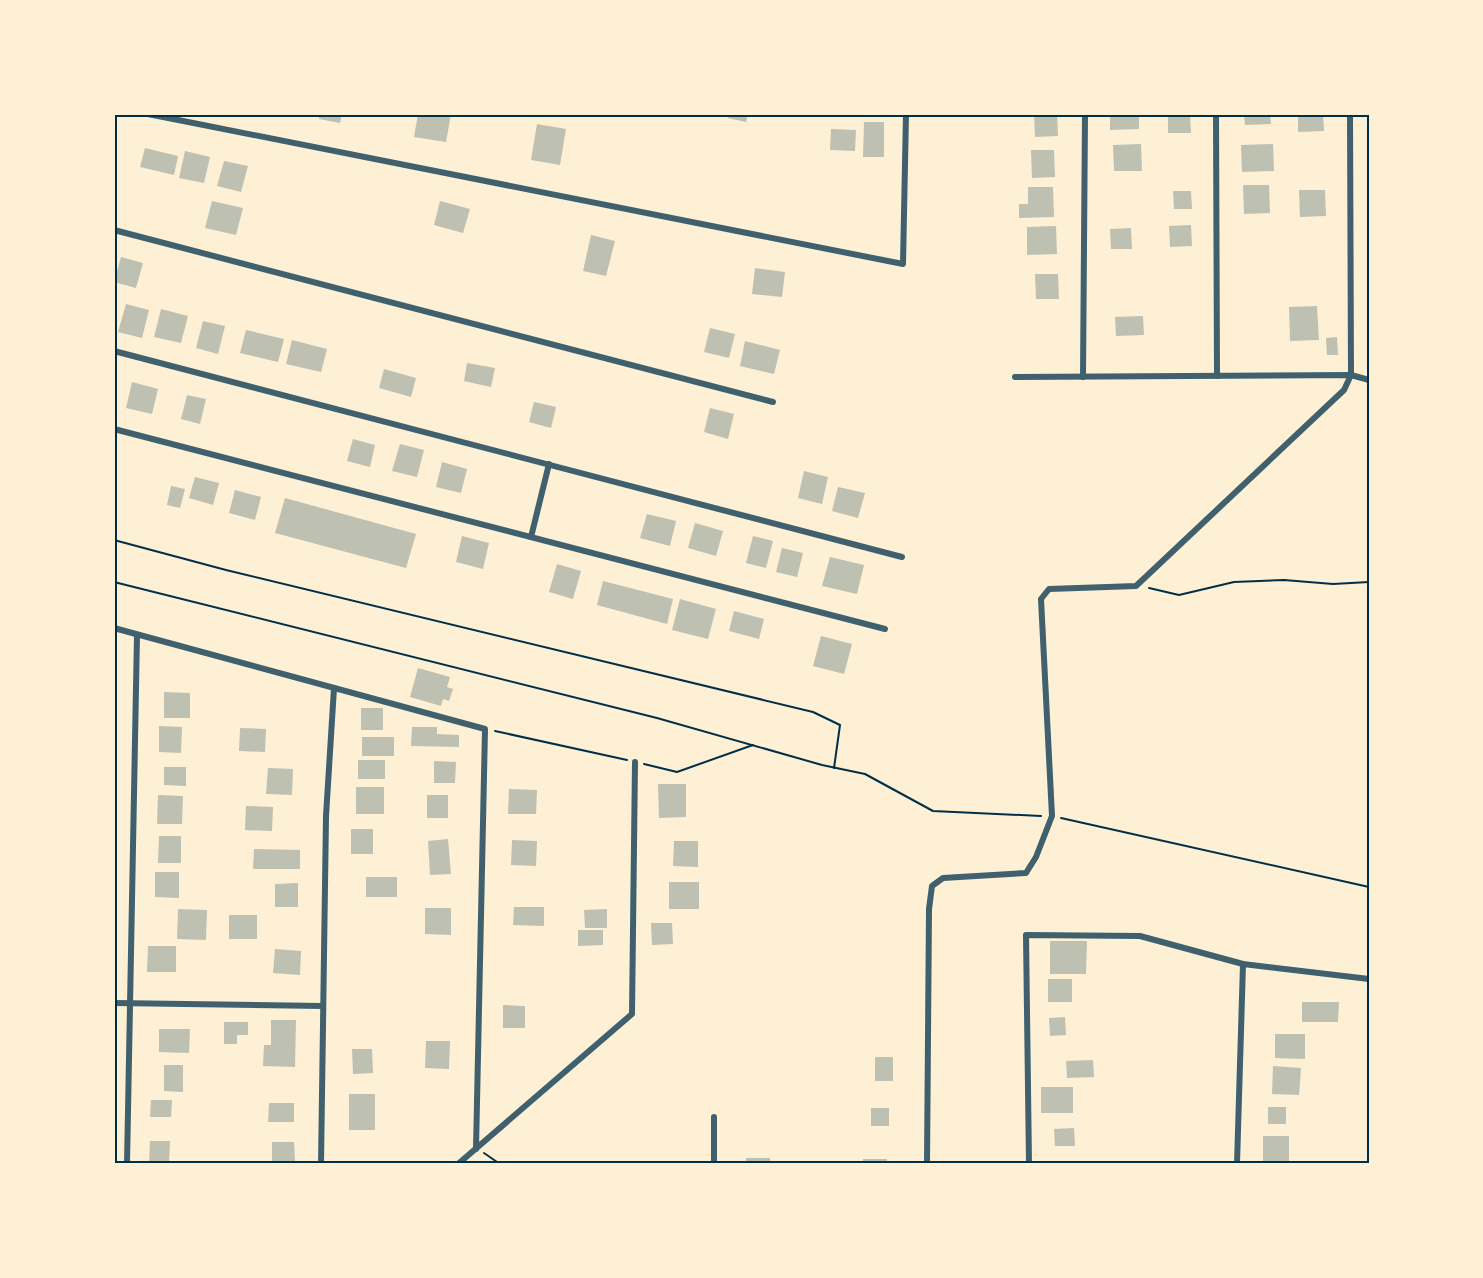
<svg xmlns="http://www.w3.org/2000/svg" width="1483" height="1278" viewBox="0 0 1483 1278" font-family="'Exo 2',sans-serif">
<style>
.building{fill:#bec0b2}
.lines{fill:none;stroke-linecap:round;stroke-linejoin:round}
.path{stroke:#003049;stroke-width:2}
.minor{stroke:#3f606c;stroke-width:6}
.neatline{fill:none;stroke:#003049;stroke-width:2}
</style>
<rect width="100%" height="100%" fill="#fdf0d5"/>
<g class="building">
<path d="M320,114H342L340,123L319,119Z"/>
<path d="M418,114H451L446,142L414,137Z"/>
<path d="M729,114H748L746,122L728,118Z"/>
<path d="M1034,114H1057L1058,136L1035,137Z"/>
<path d="M1110,114H1139V129L1110,130Z"/>
<path d="M1168,114H1190L1191,133H1168Z"/>
<path d="M1244,114H1270L1271,124L1245,125Z"/>
<path d="M1298,114H1323L1324,131L1298,132Z"/>
<path d="M864,122H884V157H863Z"/>
<path d="M537,124L566,129L560,165L531,160Z"/>
<path d="M831,129L856,130L855,151L830,150Z"/>
<path d="M1141,144L1142,171H1114L1113,145Z"/>
<path d="M1273,144L1274,171L1242,172L1241,145Z"/>
<path d="M145,148L178,156L174,175L140,167Z"/>
<path d="M1031,150H1054L1055,177L1032,178Z"/>
<path d="M185,151L210,157L204,183L179,178Z"/>
<path d="M224,161L248,166L241,192L217,186Z"/>
<path d="M1243,185H1269L1270,213L1244,214Z"/>
<path d="M1028,187H1053L1054,217L1019,218V204H1028Z"/>
<path d="M1299,190H1325L1326,216L1300,217Z"/>
<path d="M1173,191H1191L1192,209H1174Z"/>
<path d="M212,201L243,208L236,235L205,228Z"/>
<path d="M440,201L470,209L463,233L434,225Z"/>
<path d="M1191,225L1192,246L1170,247L1169,226Z"/>
<path d="M1056,226L1057,254L1027,255V227Z"/>
<path d="M1131,228L1132,249H1111L1110,229Z"/>
<path d="M591,235L615,241L606,276L583,271Z"/>
<path d="M121,257L143,263L136,288L114,282Z"/>
<path d="M755,268L785,272L782,297L752,294Z"/>
<path d="M1035,274H1058L1059,299H1036Z"/>
<path d="M126,304L149,310L142,338L118,332Z"/>
<path d="M1317,306L1319,340L1290,341L1289,307Z"/>
<path d="M161,309L188,316L181,343L154,337Z"/>
<path d="M1143,316L1144,335L1116,336L1115,317Z"/>
<path d="M203,321L225,326L218,354L196,348Z"/>
<path d="M710,328L735,334L729,358L704,352Z"/>
<path d="M246,330L284,339L278,362L240,353Z"/>
<path d="M1337,337L1338,355H1327L1326,338Z"/>
<path d="M292,340L327,349L321,372L286,364Z"/>
<path d="M745,341L780,350L774,374L740,366Z"/>
<path d="M467,363L495,368L491,387L464,381Z"/>
<path d="M384,369L416,378L411,397L379,388Z"/>
<path d="M132,382L158,389L152,414L126,408Z"/>
<path d="M187,395L206,399L200,424L181,419Z"/>
<path d="M534,402L556,407L551,428L529,422Z"/>
<path d="M710,408L734,414L728,439L704,432Z"/>
<path d="M353,439L375,445L370,467L347,461Z"/>
<path d="M400,444L424,450L417,477L392,471Z"/>
<path d="M442,462L467,469L461,493L436,487Z"/>
<path d="M804,471L828,477L822,504L798,498Z"/>
<path d="M195,477L219,483L213,505L189,498Z"/>
<path d="M171,486L185,489L180,508L167,505Z"/>
<path d="M838,487L865,493L858,518L832,511Z"/>
<path d="M235,490L261,497L255,520L229,513Z"/>
<path d="M285,498L416,534L406,568L275,533Z"/>
<path d="M647,514L676,521L670,546L640,538Z"/>
<path d="M695,523L723,531L716,556L688,548Z"/>
<path d="M462,536L489,543L483,569L456,562Z"/>
<path d="M753,536L773,541L766,568L746,563Z"/>
<path d="M782,548L803,553L797,577L776,572Z"/>
<path d="M830,557L864,565L857,594L822,586Z"/>
<path d="M557,564L581,571L573,599L549,592Z"/>
<path d="M603,581L673,599L667,624L597,605Z"/>
<path d="M680,599L716,609L708,639L672,630Z"/>
<path d="M734,611L764,619L759,639L729,631Z"/>
<path d="M821,636L852,644L844,674L813,666Z"/>
<path d="M418,668L450,677L447,687L453,689L449,701L443,699L441,706L410,697Z"/>
<path d="M164,692L190,693V718H164Z"/>
<rect x="361" y="708" width="22" height="22"/>
<path d="M159,726L182,727L181,753L159,752Z"/>
<path d="M412,727H437V734L459,735V747L411,746Z"/>
<path d="M240,728L266,729L265,752L239,751Z"/>
<rect x="362" y="737" width="32" height="19"/>
<rect x="358" y="760" width="27" height="19"/>
<path d="M434,761L456,762L455,783H434Z"/>
<path d="M164,767H186V786L164,785Z"/>
<path d="M268,768L293,769L292,795L266,794Z"/>
<path d="M658,784H686V817L659,818Z"/>
<rect x="356" y="787" width="28" height="27"/>
<path d="M509,789L537,790L536,814H508Z"/>
<path d="M158,795L183,796L182,824H157Z"/>
<rect x="427" y="795" width="21" height="23"/>
<path d="M246,806L273,807L272,831L245,830Z"/>
<rect x="351" y="829" width="22" height="25"/>
<path d="M159,836H181V863H158Z"/>
<path d="M448,839L451,874L430,875L428,841Z"/>
<path d="M512,840L537,841L536,866L511,865Z"/>
<path d="M674,841H698V867L673,866Z"/>
<path d="M254,849L300,850V869H253Z"/>
<path d="M155,872H179V898L155,897Z"/>
<rect x="366" y="877" width="31" height="20"/>
<rect x="669" y="882" width="30" height="27"/>
<path d="M298,883V907H275V884Z"/>
<path d="M514,907H544V926L513,925Z"/>
<path d="M425,908H451V935L425,934Z"/>
<path d="M178,909L207,910L206,940L177,939Z"/>
<path d="M607,909V928H585L584,910Z"/>
<rect x="229" y="915" width="28" height="24"/>
<path d="M651,923H672L673,944L652,945Z"/>
<path d="M578,930H603V945L578,946Z"/>
<path d="M1050,941H1087L1086,974H1050Z"/>
<path d="M148,946H176V972H147Z"/>
<path d="M275,949L301,951L300,975L273,973Z"/>
<rect x="1048" y="979" width="24" height="23"/>
<path d="M1302,1002H1339L1338,1022H1302Z"/>
<path d="M503,1005L525,1006V1028H503Z"/>
<path d="M1065,1017L1066,1035L1050,1036L1049,1018Z"/>
<path d="M271,1020H296L295,1067L263,1066L264,1045H271Z"/>
<path d="M224,1022H248V1035H237V1044H224Z"/>
<path d="M159,1029H190L189,1053L159,1052Z"/>
<path d="M1275,1034H1305V1059L1275,1058Z"/>
<path d="M426,1041H450L449,1069L425,1068Z"/>
<path d="M352,1049H372L373,1073L353,1074Z"/>
<rect x="875" y="1057" width="18" height="24"/>
<path d="M1093,1060L1094,1077L1067,1078L1066,1061Z"/>
<path d="M164,1065H183V1092L164,1091Z"/>
<path d="M1273,1066L1301,1068L1299,1095L1272,1094Z"/>
<rect x="1041" y="1087" width="32" height="26"/>
<rect x="349" y="1094" width="26" height="36"/>
<path d="M151,1100H172L171,1117H150Z"/>
<path d="M269,1103H294V1122H268Z"/>
<rect x="1268" y="1107" width="18" height="17"/>
<rect x="871" y="1108" width="18" height="18"/>
<path d="M1074,1128L1075,1146H1055L1054,1129Z"/>
<rect x="1263" y="1136" width="26" height="27"/>
<path d="M150,1141H170L169,1164H149Z"/>
<path d="M272,1142H294L295,1162H272Z"/>
<rect x="746" y="1158" width="24" height="6"/>
<path d="M863,1159H887L886,1164H863Z"/>
</g>
<g class="lines">
<g class="path">
<path d="M114,540L226,570L813,712L840,725L834,768"/>
<path d="M114,582L657,718L822,765L865,774L933,811L1041,816"/>
<path d="M1149,588L1179,595L1234,582L1284,580L1333,584L1369,582"/>
<path d="M495,731L627,760"/>
<path d="M644,764L677,772L753,745"/>
<path d="M1061,818L1369,887"/>
<path d="M484,1153L500,1164"/>
</g>
<g class="minor">
<path d="M148,114L903,264L906,114"/>
<path d="M1216,114L1217,376"/>
<path d="M114,230L773,402"/>
<path d="M114,351L902,557"/>
<path d="M1015,377L1351,375L1369,380"/>
<path d="M1083,377L1085,114"/>
<path d="M114,429L885,629"/>
<path d="M531,537L549,464"/>
<path d="M114,628L485,729L476,1149"/>
<path d="M114,1003L323,1006"/>
<path d="M714,1117V1164"/>
<path d="M127,1164L137,635"/>
<path d="M321,1164L326,816L334,688"/>
<path d="M458,1164L632,1014L635,762"/>
<path d="M927,1164L929,909L932,886L943,878L1026,873L1036,857L1052,816L1041,599L1049,589L1136,586L1344,390L1351,375L1350,114"/>
<path d="M1029,1164L1026,935L1140,936L1243,964L1369,979"/>
<path d="M1237,1164L1243,964"/>
</g>
</g>
<rect width="1483" height="1278" fill="none" stroke="#fdf0d5" stroke-width="231"/>
<rect x="116" y="116" width="1252" height="1046" class="neatline"/>
</svg>
